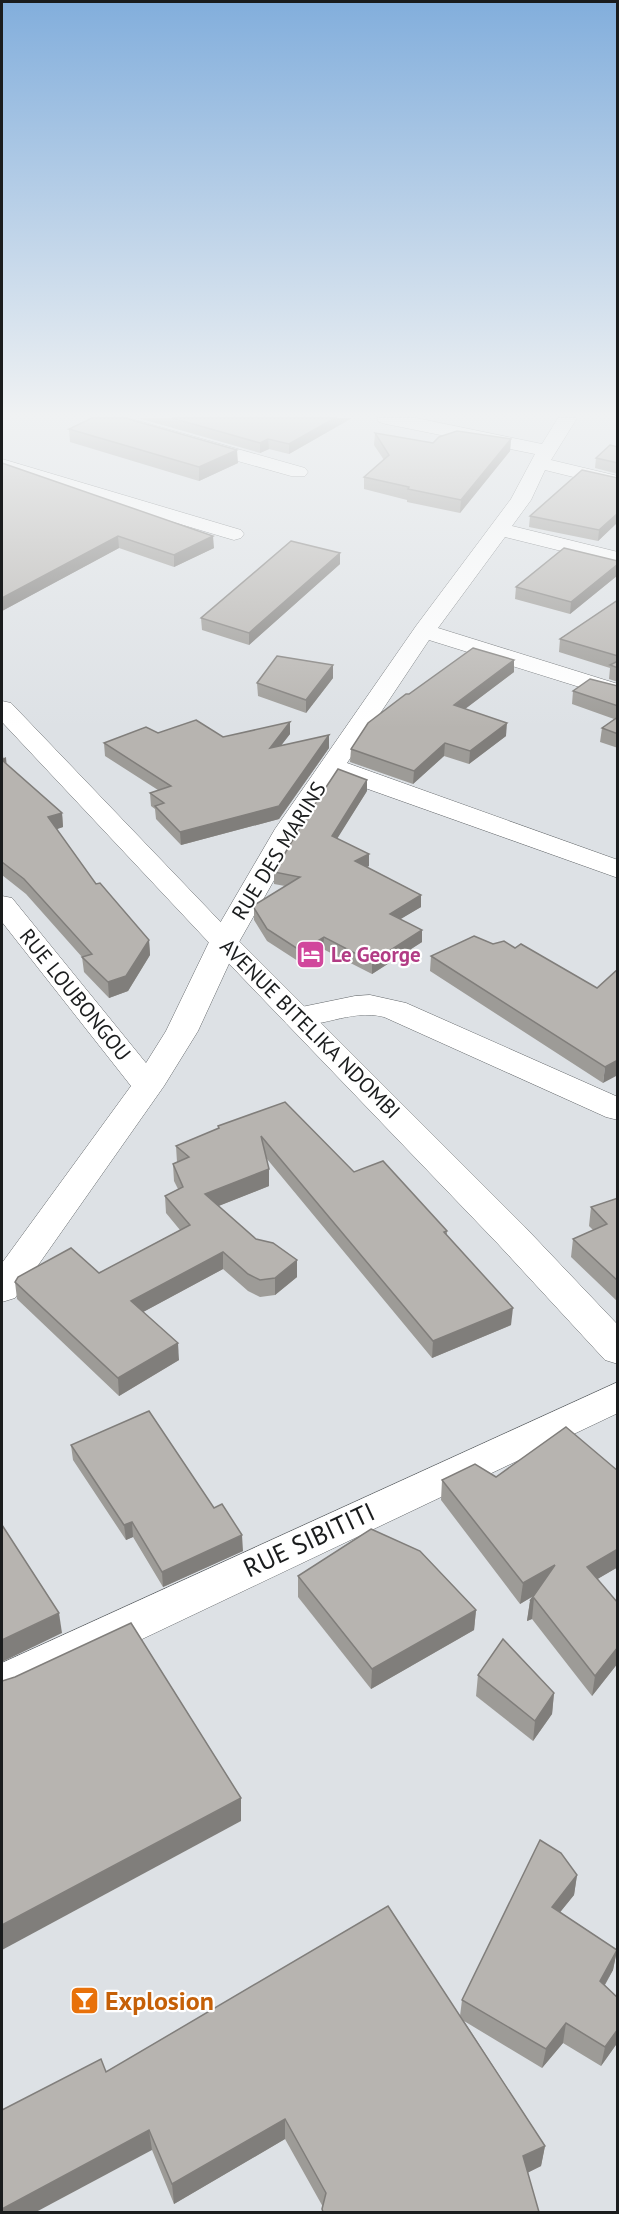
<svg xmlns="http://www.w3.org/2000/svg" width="619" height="2214" viewBox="0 0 619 2214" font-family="'PT Sans',sans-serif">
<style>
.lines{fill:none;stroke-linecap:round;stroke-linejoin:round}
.minor-casing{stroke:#64686b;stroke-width:1}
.tertiary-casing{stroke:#64686b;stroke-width:1}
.minor{fill:#fff;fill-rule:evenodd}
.tertiary{fill:#fff;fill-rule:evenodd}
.wall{fill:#9d9b97}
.shaded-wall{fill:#807e7b}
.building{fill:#b7b4b0;stroke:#807e7b;stroke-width:1.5}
.labels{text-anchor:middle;stroke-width:4.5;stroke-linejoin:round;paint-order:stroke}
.street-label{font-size:21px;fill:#1a1c1d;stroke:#fff}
.hotel-label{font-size:21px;font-weight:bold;fill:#b23c85;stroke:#fff;text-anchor:start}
.near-street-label{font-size:26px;fill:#1a1c1d;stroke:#fff}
.near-food-label{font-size:26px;font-weight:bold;fill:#c56008;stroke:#fff;text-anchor:start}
</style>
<rect width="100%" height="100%" fill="#dde1e5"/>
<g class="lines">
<defs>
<g id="minor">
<path d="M97,418H128L305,468L308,472L305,476H291L99,422Z"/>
<path d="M377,418H416L542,444L558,418H577L551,460L618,476V488L545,470L531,500L512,526L618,552V565L505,537L438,628L618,684V699L429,640L347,763L618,860V878L337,778L303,829L239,942L198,1031L164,1086L15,1298L2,1302V1263L131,1086L2,922V896L12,898L146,1063L166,1031L209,942L275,829L416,626L511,499L535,454L386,424L379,422Z"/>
<path d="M2,459L241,530L244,534L241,538L234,540L227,538L2,471Z"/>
<path d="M370,995L406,1003L618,1097V1120L606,1117L384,1017C350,1008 318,1031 287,1024L282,1017L287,1010L355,996Z"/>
<path d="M618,1382V1413L18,1698L2,1703V1663Z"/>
</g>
<path id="tertiary" d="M2,701L11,703L234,936L524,1226L618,1325V1364L605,1360L498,1244L214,948L2,722Z"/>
</defs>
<use href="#minor" class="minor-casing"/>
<use href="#tertiary" class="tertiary-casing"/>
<use href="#minor" class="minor"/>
<use href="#tertiary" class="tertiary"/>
</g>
<g class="wall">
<path d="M138,418H352L289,454L269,449L260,453Z"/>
<path d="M69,429L238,463L199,481L70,442Z"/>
<path d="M375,433L433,443L511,439L510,451L460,513L407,502V500L364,489V477L384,460L374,445Z"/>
<path d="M618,447V474L595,468L596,458Z"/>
<path d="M2,463L214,548L174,567L119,548L2,611Z"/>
<path d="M618,478V522L598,541L529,527L530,516Z"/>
<path d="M340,553V564L249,645L202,630L201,618Z"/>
<path d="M618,561V575L570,614L515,599L516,587Z"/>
<path d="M618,600V682L609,679L610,668L559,652L560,639Z"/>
<path d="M514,660V672L465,709L506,736L469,764L444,756L413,784L350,762L351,749L409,694Z"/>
<path d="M333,665V678L306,713L258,696L257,683Z"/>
<path d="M618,686V748L600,742L602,728L614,719L572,704L573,691Z"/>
<path d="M158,733L223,737L290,734L281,745L329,748L279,819L181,845L156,819L155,809L151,806L150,793L158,790L105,756L104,743Z"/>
<path d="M2,754L6,764L62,813L63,827L56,829L96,884L149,940L150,955L128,991L109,998L84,972L82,957L26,894L2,875Z"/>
<path d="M367,791L337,838L369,866L367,867L421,895V907L400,919L422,930V942L372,974L323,949L301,963L267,941L254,920V908L285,886L274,884V872Z"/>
<path d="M493,944L515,948L597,988L618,969L603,1083L430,971L431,956Z"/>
<path d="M285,1102L354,1172L447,1231V1236L511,1325L432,1358L267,1159L269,1186L218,1206L297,1277L275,1295L260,1297L248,1291L223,1269L143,1312L179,1360L119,1396L17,1299L15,1282L99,1273L180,1230L166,1213L165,1196L178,1189L174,1181L173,1164L177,1162L176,1146Z"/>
<path d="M618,1198V1302L571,1257L573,1239L593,1230L589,1226L591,1207Z"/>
<path d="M71,1445L243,1551L163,1587L133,1537L126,1540L73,1460Z"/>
<path d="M618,1471V1567L597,1579L618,1603V1663L592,1696L532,1619L527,1621L530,1601L533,1596L520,1604L441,1500L442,1480Z"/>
<path d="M298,1576L476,1610L474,1630L371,1689L298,1597Z"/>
<path d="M478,1675L554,1693L552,1714L533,1741L476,1696Z"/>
<path d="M577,1875L574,1895L560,1912L617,1950L613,1970L605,1985L618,1998V2042L601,2066L563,2043L542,2068L464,2021L545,2146L541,2166L527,2173L539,2212H322L323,2207L285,2139L174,2204L152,2150L106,2072L460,2016L462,2000Z"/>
</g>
<g class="shaded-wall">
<path d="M335,418H352L289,454V444Z"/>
<path d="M268,439L269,449L260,453V443Z"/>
<path d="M511,439L510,451L460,513L461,500Z"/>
<path d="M237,450L238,463L199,481V467Z"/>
<path d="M618,513V522L598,541L599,530Z"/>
<path d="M118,536L119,548L2,611V598Z"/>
<path d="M213,536L214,548L174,567V555Z"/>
<path d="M340,553V564L249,645V633Z"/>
<path d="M618,564V575L570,614L571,602Z"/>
<path d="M514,660V672L453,718L454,705Z"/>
<path d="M333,665V678L306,713V700Z"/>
<path d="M290,722V734L270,760V748Z"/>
<path d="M507,723L506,736L469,764L470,751Z"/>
<path d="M329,735V748L279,819L181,845L180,832Z"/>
<path d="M445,743L444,756L413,784L414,771Z"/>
<path d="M6,757L7,771L2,769V759Z"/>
<path d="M367,780V791L332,847V836Z"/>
<path d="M62,813L63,827L49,832L48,817Z"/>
<path d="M369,854V866L355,873V861Z"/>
<path d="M421,895V907L389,926L390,914Z"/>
<path d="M422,930V942L372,974V962Z"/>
<path d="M324,937L323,949L301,963V951Z"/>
<path d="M149,940L150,955L128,991L109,998L108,982Z"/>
<path d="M618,1060V1075L603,1083L605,1067Z"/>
<path d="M269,1169V1186L206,1211L205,1194Z"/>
<path d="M223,1252V1269L132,1318L131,1301Z"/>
<path d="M297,1260V1277L275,1295V1278Z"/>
<path d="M513,1308L511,1325L432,1358L433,1341Z"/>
<path d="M178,1343L179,1360L119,1396L118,1378Z"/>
<path d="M132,1522L133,1537L126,1540L124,1525Z"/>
<path d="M242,1535L243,1551L163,1587L162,1572Z"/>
<path d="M618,1549V1567L584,1587L587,1567Z"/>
<path d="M555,1565L552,1585L520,1604L523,1583Z"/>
<path d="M534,1598L532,1619L527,1621L530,1601Z"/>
<path d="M476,1610L474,1630L371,1689L372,1669Z"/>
<path d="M59,1613L62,1633L2,1662V1640Z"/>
<path d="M618,1647V1663L592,1696L595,1676Z"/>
<path d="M554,1693L552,1714L533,1741L535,1721Z"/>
<path d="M241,1798V1821L2,1950V1925Z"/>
<path d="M577,1875L574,1895L549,1926L552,1907Z"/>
<path d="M617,1950L613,1970L596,2000L600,1981Z"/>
<path d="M566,2023L563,2043L542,2068L546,2049Z"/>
<path d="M618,2029V2042L601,2066L605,2047Z"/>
<path d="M285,2119V2139L174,2204L172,2184Z"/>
<path d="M149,2130L152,2150L36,2212H2V2209Z"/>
<path d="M545,2146L541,2166L519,2177L523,2156Z"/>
</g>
<g class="building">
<path d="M92,418H125L237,450L199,467L69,429Z"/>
<path d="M172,418H335L289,444L268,439L260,443Z"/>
<path d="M457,431L511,439L461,500L408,489L409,487L364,477L389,455L375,433L433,443L439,437Z"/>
<path d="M610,445L618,447V463L596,458Z"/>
<path d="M2,463L213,536L174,555L118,536L2,598Z"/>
<path d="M582,470L618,478V513L599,530L530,516Z"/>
<path d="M291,541L340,553L249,633L201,618Z"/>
<path d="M564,548L618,561V564L571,602L516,587Z"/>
<path d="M618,600V656L560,639Z"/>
<path d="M473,648L514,660L454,705L507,723L470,751L445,743L414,771L351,749L368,723L406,694H409Z"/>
<path d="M277,656L333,665L306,700L257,683Z"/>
<path d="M618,661V668L610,665Z"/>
<path d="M590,679L618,686V706L573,691Z"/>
<path d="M618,717V734L602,728Z"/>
<path d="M196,720L223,737L290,722L270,748L329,735L279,806L180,832L155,806L164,803L150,793L171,786L104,743L146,727L158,733Z"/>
<path d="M2,760L62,813L48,817L96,884L100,883L149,940L126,976L108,982L82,957L92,954L24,879L2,862Z"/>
<path d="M338,769L367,780L332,836L369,854L355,861L421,895L390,914L422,930L372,962L324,937L301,951L267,929L254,908L256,904L300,877L274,872L305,819Z"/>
<path d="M474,936L493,944L504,941L515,948L521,944L597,988L618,969V1060L605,1067L431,956Z"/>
<path d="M285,1102L354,1172L383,1161L447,1231L444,1232L513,1308L433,1341L261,1136L269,1169L205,1194L256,1239L273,1243L297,1260L275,1278L260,1280L248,1274L223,1252L131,1301L178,1343L118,1378L15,1282L18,1277L71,1248L99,1273L190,1225L165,1196L183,1187L173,1164L189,1157L176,1146L219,1128L218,1126Z"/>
<path d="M618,1198V1281L573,1239L607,1224L591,1207Z"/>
<path d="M149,1411L214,1508L222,1504L242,1535L162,1572L132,1522L124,1525L71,1445Z"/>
<path d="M566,1427L618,1471V1549L587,1567L618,1603V1647L595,1676L534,1598L530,1601L555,1565L523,1583L442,1480L475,1464L496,1477Z"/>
<path d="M2,1525L59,1613L2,1640Z"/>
<path d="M371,1529L420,1551L476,1610L372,1669L298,1576Z"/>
<path d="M131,1623L241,1798L2,1925V1681L15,1677Z"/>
<path d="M503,1639L554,1693L535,1721L478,1675Z"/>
<path d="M540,1840L561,1853L577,1875L552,1907L617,1950L600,1981L618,1998V2029L605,2047L566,2023L546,2049L462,2000Z"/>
<path d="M388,1906L545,2146L523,2156L539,2212H323L322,2209L326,2193L285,2119L172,2184L149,2130L2,2209V2110L101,2059L106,2072Z"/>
</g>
<linearGradient id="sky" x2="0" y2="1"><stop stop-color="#82aedc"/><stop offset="0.57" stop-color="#f0f2f3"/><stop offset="1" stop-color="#f0f2f3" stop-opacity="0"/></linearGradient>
<rect width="619" height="728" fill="url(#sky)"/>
<defs>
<symbol id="hotel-square" viewBox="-11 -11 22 22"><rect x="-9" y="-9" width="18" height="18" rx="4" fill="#d1479c" stroke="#fff"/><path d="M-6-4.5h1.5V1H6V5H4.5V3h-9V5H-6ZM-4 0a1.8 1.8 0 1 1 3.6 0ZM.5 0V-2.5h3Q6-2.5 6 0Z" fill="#fff"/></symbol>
<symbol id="bar-square" viewBox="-11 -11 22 22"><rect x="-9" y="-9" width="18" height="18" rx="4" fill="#e8710a" stroke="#fff"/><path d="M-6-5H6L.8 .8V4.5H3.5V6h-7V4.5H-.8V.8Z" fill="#fff"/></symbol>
</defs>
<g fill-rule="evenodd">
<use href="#hotel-square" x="294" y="938" width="33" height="33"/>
<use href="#bar-square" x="68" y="1984" width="33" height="33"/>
</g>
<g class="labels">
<g class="street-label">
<text transform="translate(279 851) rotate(-58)" y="7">RUE DES MARINS</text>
<text transform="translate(75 995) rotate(51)" y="7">RUE LOUBONGOU</text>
<text transform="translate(310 1029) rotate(45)" y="7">AVENUE BITELIKA NDOMBI</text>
</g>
<g class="hotel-label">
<text x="331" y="962">Le George</text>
</g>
<g class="near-street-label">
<text transform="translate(309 1540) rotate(-25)" y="9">RUE SIBITITI</text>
</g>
<g class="near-food-label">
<text x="105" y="2010">Explosion</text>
</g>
</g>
<rect width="619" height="2214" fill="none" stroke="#1a1c1d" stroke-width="6"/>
</svg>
